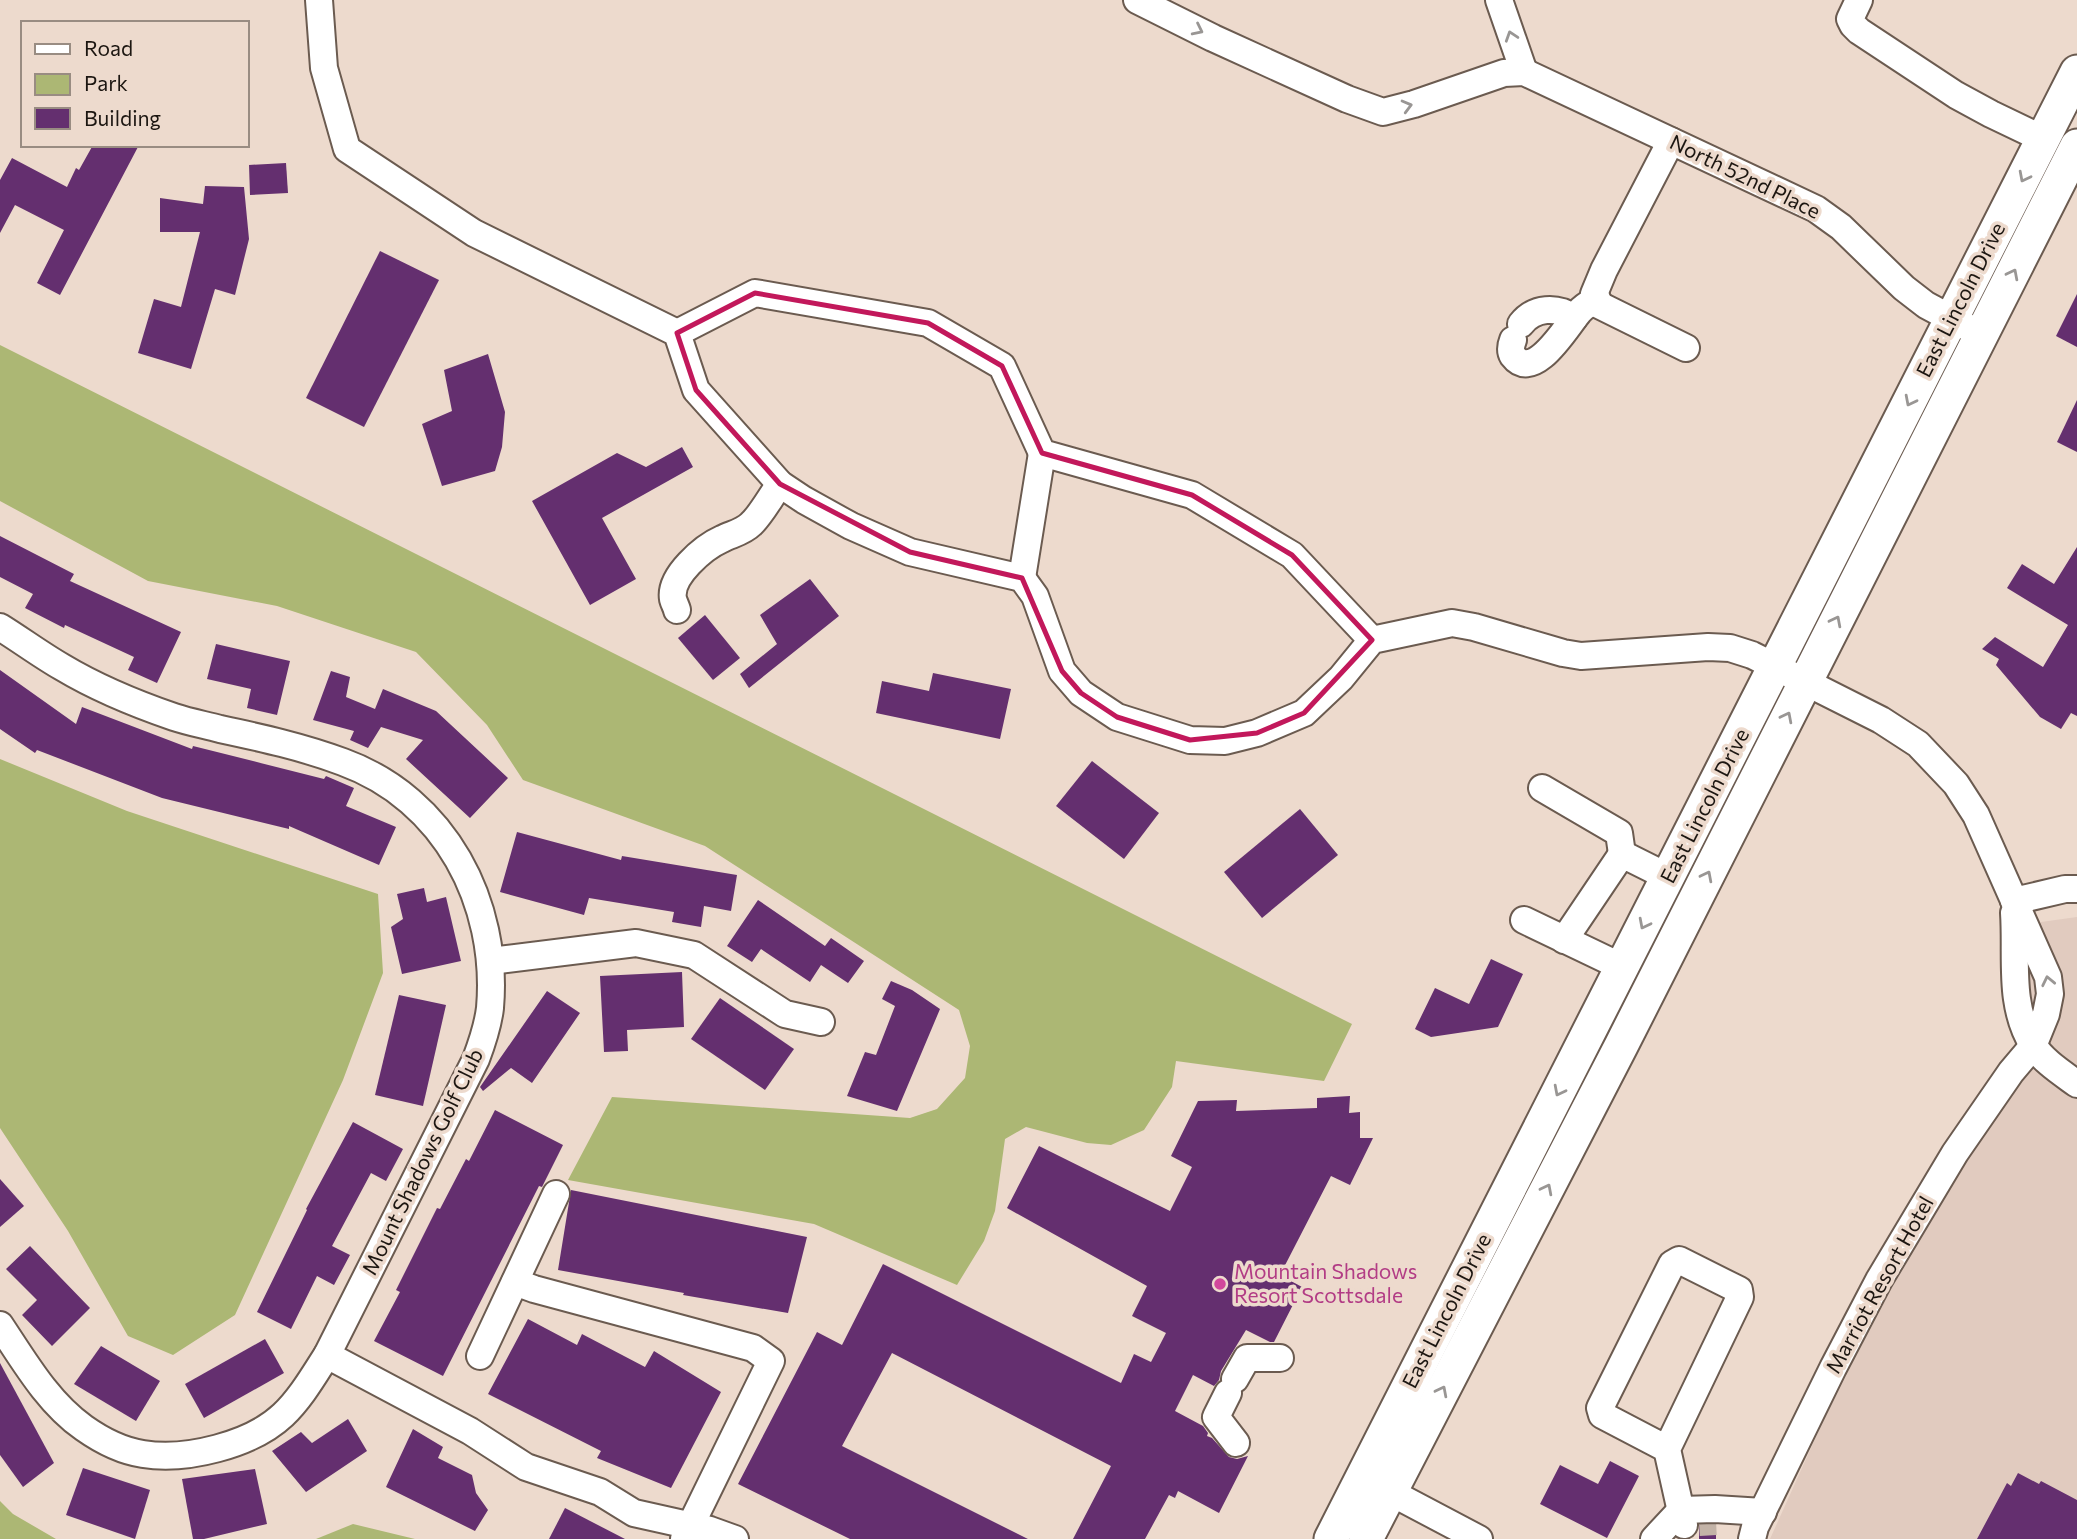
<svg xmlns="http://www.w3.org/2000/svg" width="2077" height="1539" viewBox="0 0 2077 1539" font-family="Commissioner,sans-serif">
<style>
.commercial{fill:#e1cbbf}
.green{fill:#acb774}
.building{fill:#642f6f}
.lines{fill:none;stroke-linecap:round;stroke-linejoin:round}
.minor-tunnel{stroke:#c3b3a7;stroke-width:26;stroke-dasharray:26 13;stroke-linecap:butt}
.minor-casing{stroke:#6b5b50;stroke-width:30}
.major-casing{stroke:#6b5b50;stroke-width:37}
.minor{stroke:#fff;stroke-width:26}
.major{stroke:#fff;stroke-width:33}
.oneway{stroke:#999694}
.marked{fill:none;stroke:#c2185b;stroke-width:5;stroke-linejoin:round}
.hotel-dot{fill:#d1479c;stroke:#eddacd;stroke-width:2.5}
.labels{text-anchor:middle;stroke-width:7;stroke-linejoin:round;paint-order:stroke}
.street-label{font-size:21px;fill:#1c1611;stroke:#eddacd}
.hotel-label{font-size:21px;fill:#b23c85;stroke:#eddacd;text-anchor:start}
</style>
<rect width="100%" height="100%" fill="#eddacd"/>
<path class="commercial" d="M2077,917V1539H1770L1852,1357L1912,1242L2019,1079L2007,981L2041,922Z"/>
<g class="green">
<path d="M0,345L1352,1024L1324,1081L1176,1061L1172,1087L1144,1130L1111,1145L1087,1143L1026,1127L1005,1139L995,1211L984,1241L957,1285L814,1224L568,1180L612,1097L910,1118L937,1109L965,1078L970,1046L959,1010L705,846L523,780L487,725L416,652L277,606L148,581L0,501Z"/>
<path d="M0,759L127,811L378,894L383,973L343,1080L235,1315L173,1355L128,1336L68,1231L0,1128Z"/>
<path d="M0,1501L13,1514L56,1539H0Z"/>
<path d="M353,1524L415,1539H316Z"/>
</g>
<g class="building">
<path d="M93,145H139L60,295L37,283L64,230L15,205L0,233V180L12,158L67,187L76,168L79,170Z"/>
<path d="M286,163L288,193L250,195L249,165Z"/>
<path d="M205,186L244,187L249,239L235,295L215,289L191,369L138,353L154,299L181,307L200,232H160V198L203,204Z"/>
<path d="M380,251L439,280L364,427L306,398Z"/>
<path d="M2077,294V347L2056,336Z"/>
<path d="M488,354L505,412L502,447L495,471L442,486L422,424L452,411L444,370Z"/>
<path d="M2077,400V452L2057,442Z"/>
<path d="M682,447L693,467L602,518L636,579L590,605L532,501L617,453L646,467Z"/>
<path d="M0,536L74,574L70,581L181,632L157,683L128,670L134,657L65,625L64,628L25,608L33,594L0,577Z"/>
<path d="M2077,547V716L2071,713L2061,729L2040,717L1996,665L1999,659L1982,649L1995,637L2043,667L2068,625L2007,588L2022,564L2054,584Z"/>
<path d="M810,579L839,616L749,688L740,674L777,644L760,615Z"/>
<path d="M705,615L740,658L713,680L678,638Z"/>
<path d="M216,644L290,661L277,715L247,708L251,689L207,679Z"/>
<path d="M0,670L76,724L82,707L192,749L193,746L324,779L326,776L354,788L346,806L396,827L379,865L289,826V829L162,798L37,750L35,753L0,729Z"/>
<path d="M331,671L350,677L346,697L375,709L383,689L436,711L508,778L470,818L406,759L423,740L381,727L368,748L350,740L354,731L313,720Z"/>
<path d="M933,673L1011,689L1000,739L876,713L882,681L929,691Z"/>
<path d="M1092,761L1159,813L1124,859L1056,806Z"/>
<path d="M1300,809L1338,855L1262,918L1224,872Z"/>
<path d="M517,832L621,860L622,856L737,875L731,911L704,906L701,927L672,922L674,912L589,898L584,915L500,892Z"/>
<path d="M424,888L427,902L446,897L461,961L402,974L391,927L403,919L397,894Z"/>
<path d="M758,900L825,946L831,938L864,961L848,983L821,965L810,982L761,949L752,962L727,946Z"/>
<path d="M1491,959L1523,974L1498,1027L1431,1037L1415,1029L1435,988L1469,1004Z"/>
<path d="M682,972L684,1027L627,1030L628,1051L604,1052L600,976Z"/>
<path d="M891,981L912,990L940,1009L897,1111L847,1096L865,1052L876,1055L895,1006L882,999Z"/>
<path d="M547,991L580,1013L532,1083L511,1068L483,1091L480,1087Z"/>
<path d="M399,995L446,1005L423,1106L375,1095Z"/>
<path d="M720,998L794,1049L765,1090L691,1039Z"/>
<path d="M1350,1096L1349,1113L1360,1112V1138H1373L1350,1185L1331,1176L1280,1275L1302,1287L1274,1342H1270L1246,1330L1221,1371L1219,1380L1214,1386L1193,1375L1175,1411L1203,1426L1208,1433L1207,1436L1212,1438L1229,1457L1237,1459L1248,1456L1219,1513L1178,1491L1175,1498L1169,1495L1145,1539H1073L1111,1466L892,1353L842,1446L1028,1539H850L738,1484L817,1332L842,1345L883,1264L1121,1383L1134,1354L1151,1362L1166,1333L1132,1316L1147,1286L1007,1208L1039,1146L1170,1211L1192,1167L1171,1156L1198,1101L1237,1100L1236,1111L1317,1108V1098Z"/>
<path d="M495,1110L563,1145L542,1187L539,1186L443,1376L374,1341L400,1292L396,1290L437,1208L440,1209L466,1159L469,1161Z"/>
<path d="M353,1122L403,1149L386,1181L371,1173L332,1246L350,1255L334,1285L317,1276L291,1329L257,1312L307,1210L306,1209Z"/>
<path d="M0,1179L24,1206L0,1227Z"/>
<path d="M571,1190L807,1237L788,1313L683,1295L684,1293L558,1270Z"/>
<path d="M30,1246L90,1308L52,1346L22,1315L37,1300L6,1269Z"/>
<path d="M528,1319L577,1345L582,1334L645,1367L654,1351L721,1392L671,1488L597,1458L601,1451L488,1394Z"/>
<path d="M265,1339L284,1373L204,1418L185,1384Z"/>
<path d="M101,1346L160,1381L136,1421L74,1384Z"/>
<path d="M0,1363L54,1463L23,1487L0,1455Z"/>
<path d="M348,1419L367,1451L306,1492L272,1451L301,1432L312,1443Z"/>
<path d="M413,1429L443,1447L438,1458L472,1475L476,1493L488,1510L475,1531L386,1487Z"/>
<path d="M1610,1461L1639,1476L1607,1538L1540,1504L1560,1465L1598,1484Z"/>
<path d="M83,1468L150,1490L135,1539L66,1515Z"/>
<path d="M255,1469L267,1524L204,1539H193L182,1479Z"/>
<path d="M2018,1473L2039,1484L2041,1481L2077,1500V1539H1977L2007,1483L2011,1486Z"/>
<path d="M565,1508L625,1539H549Z"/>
<rect x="1699" y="1525" width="17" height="14"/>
</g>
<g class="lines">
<path class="minor-tunnel" d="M1699,1523L1716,1522"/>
<defs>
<g id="minor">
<path d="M319,0L324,68L347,149L474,233L677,333L696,390L780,484L804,500L851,526L910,552L1022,578L1035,596L1062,671L1081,693L1117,717L1190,740L1225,741L1257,733L1304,713L1341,678L1372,640L1452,623L1474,627L1563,653L1581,656L1708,647L1730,648L1752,655L1881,720L1918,744L1956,784L1976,815L2048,977L2050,994L2046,1014L2033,1046L2011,1072L1955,1153L1879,1280L1833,1368L1755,1527L1752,1539"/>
<path d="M1137,0L1213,38L1347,99L1383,112L1414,104L1504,73L1524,72L1816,209L1841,227L1904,288L1926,305L1967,327"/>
<path d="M1499,0L1524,72"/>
<path d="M1859,0L1850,19L1853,25L1859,31L1956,95L1991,114L2043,139"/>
<path d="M1671,141L1604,270L1594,294L1599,305L1686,348"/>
<path d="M1521,324C1534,307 1557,306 1574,318"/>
<path d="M677,333L755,293L928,323L1002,366L1042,453L1192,495L1292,555L1372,640"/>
<path d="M1513,340C1511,345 1510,351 1513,356C1534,384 1568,324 1579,312C1584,306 1590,303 1597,299"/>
<path d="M1022,578L1042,453"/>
<path d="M677,610C676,606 674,603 673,599C669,576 704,547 722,539C732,534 743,532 751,524C761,515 771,496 780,484"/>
<path d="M0,627C21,640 41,655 62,667C97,688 136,704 174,717C189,722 205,725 220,729C262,738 303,747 343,762C445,799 499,903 490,1008C488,1025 482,1043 476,1059L327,1355C314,1375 301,1398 283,1415C251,1445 186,1461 143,1454C123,1451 101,1440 84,1428C48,1403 24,1361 0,1325"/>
<path d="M1542,788L1619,833L1622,854"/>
<path d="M2014,901L2065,889H2077"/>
<path d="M2014,913C2017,958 2008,1005 2033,1045C2043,1061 2062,1073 2077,1084"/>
<path d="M1524,920L1622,967"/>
<path d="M1564,940L1622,854L1668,877"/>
<path d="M490,961L636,943L694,955L785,1014L821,1022"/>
<path d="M515,1282L534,1289L753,1348L771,1361L684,1539"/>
<path d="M327,1355L470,1431L526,1467L600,1492L634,1513L710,1530L735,1539"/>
<path d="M480,1356L556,1194"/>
<path d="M1235,1379L1247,1358H1280"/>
<path d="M1228,1393L1216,1417L1236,1443"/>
<path d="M1667,1449L1740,1297L1739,1290L1679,1260L1672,1264L1600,1408L1602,1415L1667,1449L1684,1525"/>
<path d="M1390,1492L1479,1539"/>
<path d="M1654,1539L1681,1510L1715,1509L1763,1512"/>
</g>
<g id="major">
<path d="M1331,1539L2077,72"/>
<path d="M1366,1539L1621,1046L2077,146"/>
</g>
</defs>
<use href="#minor" class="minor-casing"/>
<use href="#major" class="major-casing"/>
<use href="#minor" class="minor"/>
<use href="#major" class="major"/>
</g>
<defs><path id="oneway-chevron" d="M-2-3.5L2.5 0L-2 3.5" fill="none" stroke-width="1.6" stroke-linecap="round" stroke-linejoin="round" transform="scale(1.75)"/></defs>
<g class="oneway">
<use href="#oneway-chevron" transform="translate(1198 30) rotate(26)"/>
<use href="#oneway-chevron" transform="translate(1511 36) rotate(-108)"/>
<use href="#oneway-chevron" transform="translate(1407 106) rotate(-15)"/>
<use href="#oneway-chevron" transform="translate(2024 177) rotate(117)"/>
<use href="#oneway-chevron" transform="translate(2013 274) rotate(-63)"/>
<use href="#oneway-chevron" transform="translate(1910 401) rotate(117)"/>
<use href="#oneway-chevron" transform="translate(1836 621) rotate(-63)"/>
<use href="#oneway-chevron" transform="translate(1787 717) rotate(-63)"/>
<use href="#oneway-chevron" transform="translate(1707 876) rotate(-63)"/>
<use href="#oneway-chevron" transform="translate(1644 924) rotate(117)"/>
<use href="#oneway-chevron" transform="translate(2048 981) rotate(-102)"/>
<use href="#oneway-chevron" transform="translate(1559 1091) rotate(117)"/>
<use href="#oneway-chevron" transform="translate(1547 1189) rotate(-63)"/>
<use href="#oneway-chevron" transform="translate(1442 1391) rotate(-63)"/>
</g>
<path class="marked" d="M755,293L928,323L1002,366L1042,453L1192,495L1292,555L1372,640L1304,713L1257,733L1190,740L1117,717L1081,693L1062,671L1022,578L910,552L780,484L696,390L677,333Z"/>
<circle class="hotel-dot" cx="1220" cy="1284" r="7"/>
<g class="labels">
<g class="street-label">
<text transform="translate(1745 177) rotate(26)" y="7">North 52nd Place</text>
<text transform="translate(1961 300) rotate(-63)" y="7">East Lincoln Drive</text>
<text transform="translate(1705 806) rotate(-63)" y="7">East Lincoln Drive</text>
<text transform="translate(423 1162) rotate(-64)" y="7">Mount Shadows Golf Club</text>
<text transform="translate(1880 1285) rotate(-61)" y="7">Marriot Resort Hotel</text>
<text transform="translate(1447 1311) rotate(-63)" y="7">East Lincoln Drive</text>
</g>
<g class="hotel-label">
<text x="1234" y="1279">Mountain Shadows<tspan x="1234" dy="24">Resort Scottsdale</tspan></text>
</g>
</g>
<rect x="21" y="21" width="228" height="126" fill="#eddacd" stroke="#998c82" stroke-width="2"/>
<rect x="35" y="44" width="35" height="10" fill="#ffffff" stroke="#998c82" stroke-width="2"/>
<text x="84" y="56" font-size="21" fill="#1c1611">Road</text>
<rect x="35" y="74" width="35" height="21" fill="#acb774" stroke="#998c82" stroke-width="2"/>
<text x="84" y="91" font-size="21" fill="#1c1611">Park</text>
<rect x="35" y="108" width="35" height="21" fill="#642f6f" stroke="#998c82" stroke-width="2"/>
<text x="84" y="126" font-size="21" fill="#1c1611">Building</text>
</svg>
